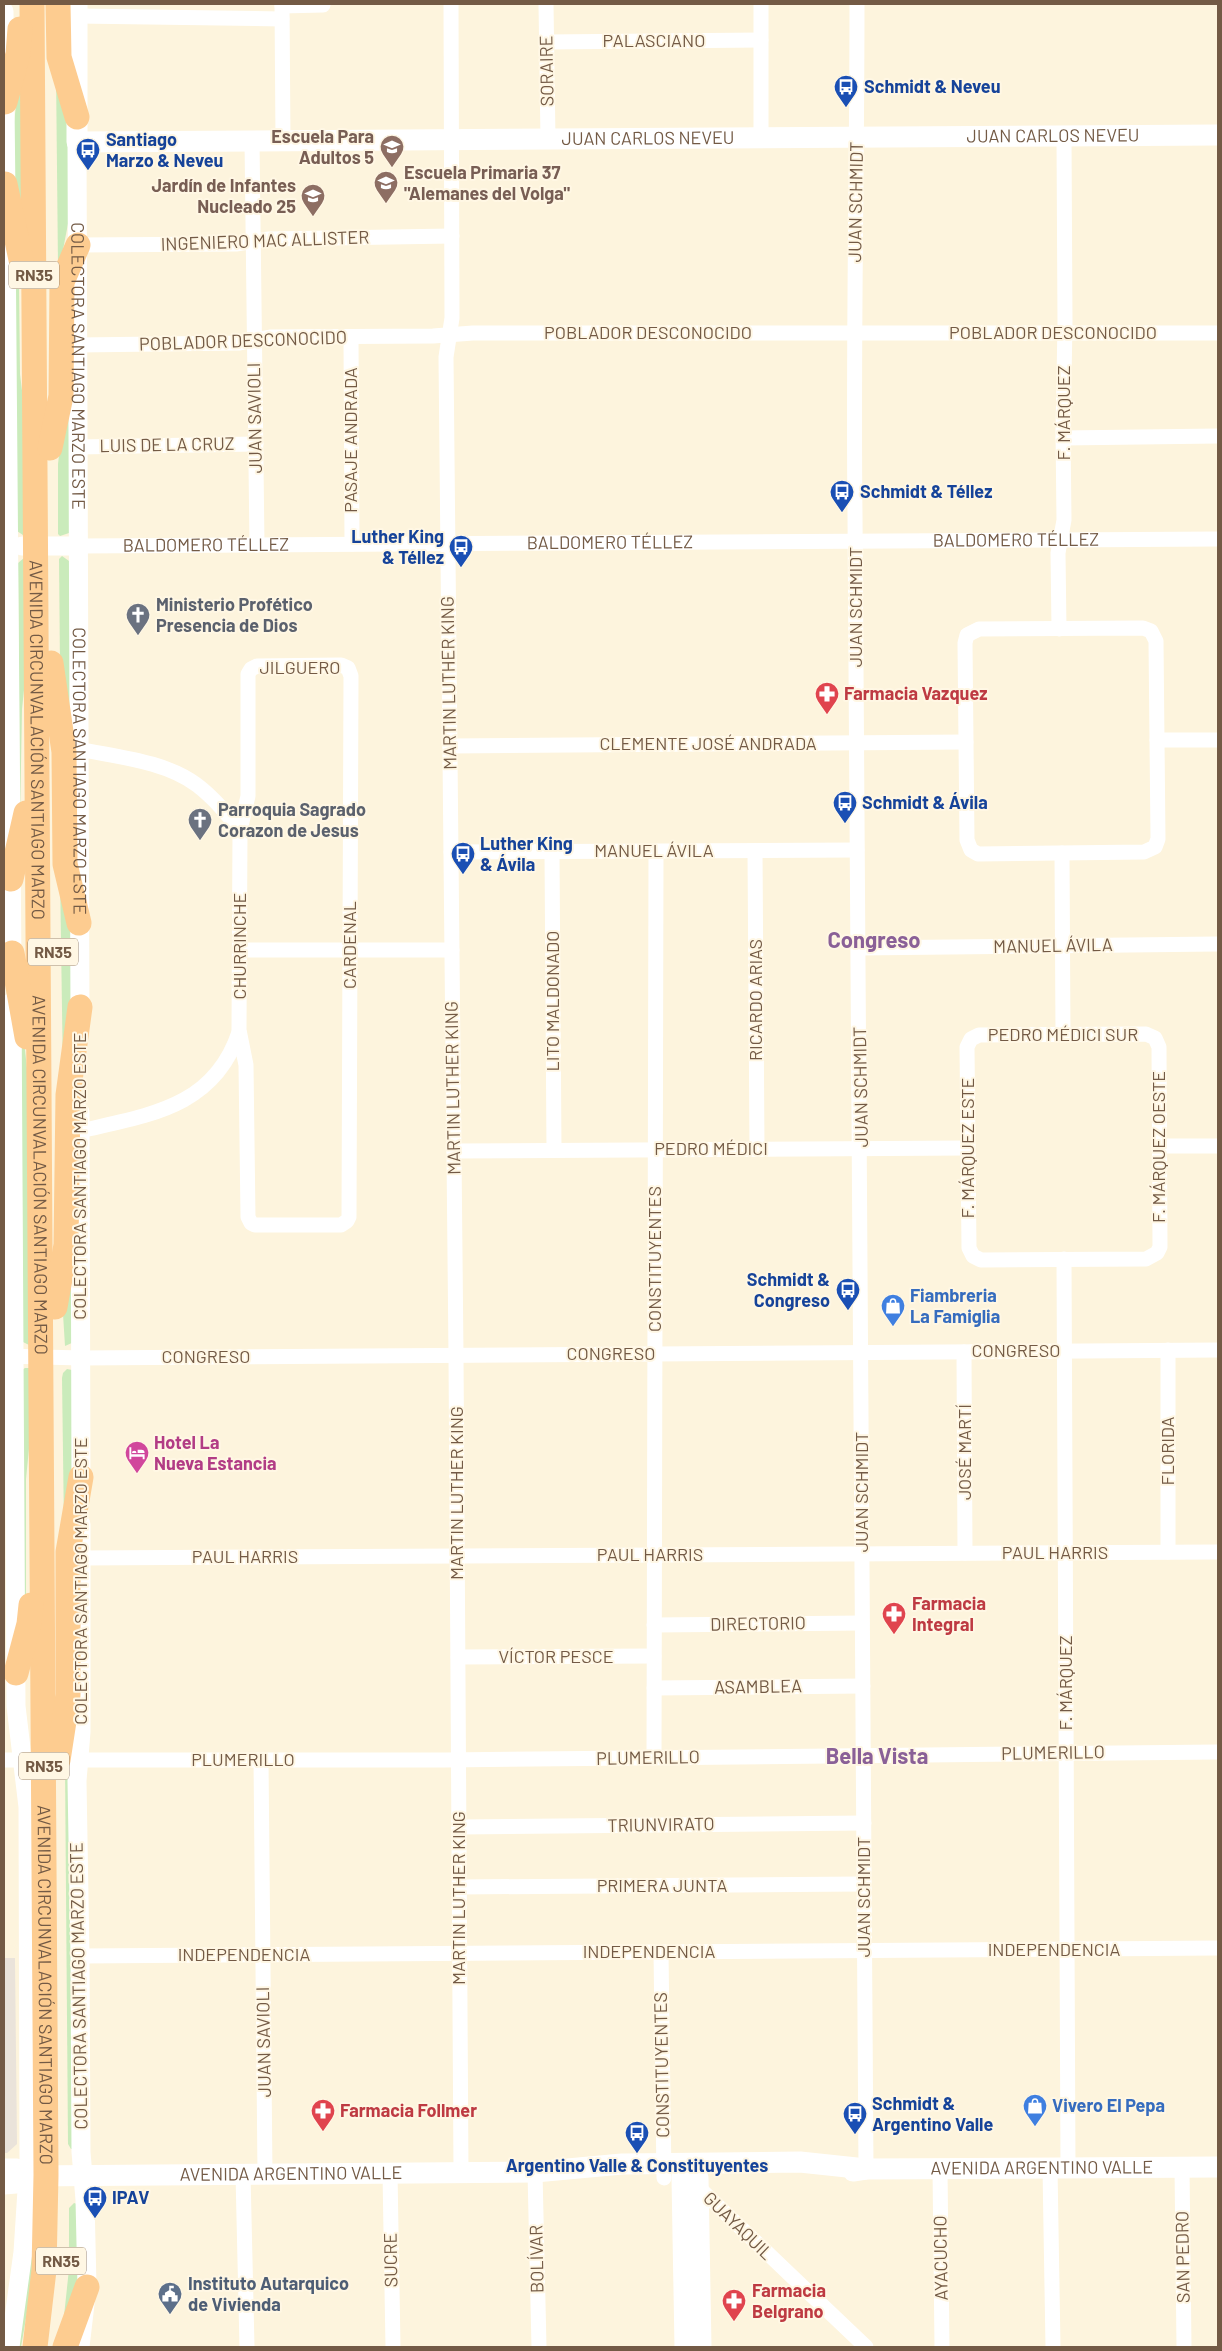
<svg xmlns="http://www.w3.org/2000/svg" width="1222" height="2351" viewBox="0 0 1222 2351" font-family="Barlow,sans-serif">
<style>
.industrial{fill:#eae3da}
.green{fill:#caebbb}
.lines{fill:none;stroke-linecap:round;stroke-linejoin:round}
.minor{stroke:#fff;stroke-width:15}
.tertiary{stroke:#fff;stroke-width:19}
.secondary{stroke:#fff;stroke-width:21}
.trunk{stroke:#fdcc90;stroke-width:25}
.labels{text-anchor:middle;stroke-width:4;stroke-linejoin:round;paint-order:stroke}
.shield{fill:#fff7e4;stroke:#9d8975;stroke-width:1}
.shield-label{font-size:16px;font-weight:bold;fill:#735a45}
.street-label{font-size:18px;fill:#735a45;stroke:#fff7e4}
.transit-label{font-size:18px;font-weight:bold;fill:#164399;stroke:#fff7e4;text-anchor:start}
.education-label{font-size:18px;font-weight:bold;fill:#785e54;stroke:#fff7e4;text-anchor:end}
.worship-label{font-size:18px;font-weight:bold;fill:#5b616d;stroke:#fff7e4;text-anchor:start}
.health-label{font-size:18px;font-weight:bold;fill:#be3a42;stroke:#fff7e4;text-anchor:start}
.shop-label{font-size:18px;font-weight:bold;fill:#366cbe;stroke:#fff7e4;text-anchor:start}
.hotel-label{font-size:18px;font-weight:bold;fill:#b23c85;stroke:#fff7e4;text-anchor:start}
.service-label{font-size:18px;font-weight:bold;fill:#4e5e75;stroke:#fff7e4;text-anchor:start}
.district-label{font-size:22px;font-weight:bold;fill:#8a6097;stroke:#fff7e4}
</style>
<rect width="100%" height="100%" fill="#fdf4dd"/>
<path class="industrial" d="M4,1958H15V1962L17,2144L7,2153H4Z"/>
<g class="green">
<path d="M23,51L28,250L14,189V122Z"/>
<path d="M56,71L70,125V213L60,266H58Z"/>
<path d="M15,248L19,283L20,374L27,432L26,537L17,531Z"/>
<path d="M69,271V533L60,536L58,534V464L66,395Z"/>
<path d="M62,556L69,561L73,862L60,666L59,559Z"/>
<path d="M24,558L30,633L22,709L20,822L18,563Z"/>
<path d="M60,873L71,919L73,1015L63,1077Z"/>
<path d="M21,1041H24L27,1068L29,1345L23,1342Z"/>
<path d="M71,1245L74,1342L65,1346L63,1314Z"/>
<path d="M25,1368H29L33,1408L26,1479V1619L24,1621L22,1370Z"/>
<path d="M67,1369L72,1370L75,1488L64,1528L62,1378L63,1373Z"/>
<path d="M71,1707L75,2013L73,2149H71L68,2144L65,1765Z"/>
<path d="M74,2203L77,2204L80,2279L64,2316L69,2269V2208Z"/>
<path d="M39,2244L21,2347H17L31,2248Z"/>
</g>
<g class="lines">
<g class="minor">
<path d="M282,4L283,141"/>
<path d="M451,4L452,318L446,357L456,1355L461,2172"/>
<path d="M546,4L548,139"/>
<path d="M761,4V137"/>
<path d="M857,4C857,174 853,345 855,515C860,1067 864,1618 866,2169"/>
<path d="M282,6L323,5"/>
<path d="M77,16L282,19"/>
<path d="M547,42L761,40"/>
<path d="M252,141L257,545"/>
<path d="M78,245L236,244L269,239L452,236"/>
<path d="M351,337L352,544"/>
<path d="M78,345L240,343L270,337L433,336L473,333H1218"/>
<path d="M1063,438L1218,436"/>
<path d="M78,447L256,444"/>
<path id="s1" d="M78,546L1218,539"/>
<path d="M1143,628L1151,631L1156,641L1158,839L1155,847L1144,852L978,854L971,850L967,840L965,643L967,635L979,629Z"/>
<path d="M1059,629L1058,553L1064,520L1063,430L1065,325L1064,136"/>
<path d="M341,665L348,668L351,676L349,1217L347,1221L341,1225H255L251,1223L248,1217L246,1065L239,1030L240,830L248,796V674L251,669L257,666Z"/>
<path d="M1157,740H1218"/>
<path d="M450,746L966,742"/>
<path d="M79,749C117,757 165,761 197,785C214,798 227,814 240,830"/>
<path d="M755,851L757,1149"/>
<path d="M451,852L857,850"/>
<path d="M552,852L554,1150"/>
<path d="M1062,853L1063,1035"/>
<path d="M859,948L1218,944"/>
<path d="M240,950H452"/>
<path d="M1146,1034L1155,1038L1159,1047L1160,1247L1157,1253L1146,1259L981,1260L973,1256L969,1248L967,1047L971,1039L979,1035Z"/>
<path d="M80,1131C148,1115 214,1108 239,1032"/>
<path d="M1159,1146H1218"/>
<path d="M454,1151L968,1148"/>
<path d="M1064,1259L1068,2168"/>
<path d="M1168,1350V1552"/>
<path d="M964,1352L965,1553"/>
<path d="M4,1356L81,1358L1218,1350"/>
<path d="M81,1558L1218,1552"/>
<path d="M654,1625L862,1623"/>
<path d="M458,1657L654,1656"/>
<path d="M654,1688L863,1686"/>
<path d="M654,1758L656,851"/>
<path d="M4,1760H24"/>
<path d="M79,1760H445L1218,1752"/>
<path d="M261,1760L265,2174"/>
<path d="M459,1827L864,1823"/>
<path d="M459,1887L864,1884"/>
<path d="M661,1952L664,2178"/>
<path d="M80,1956L1218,1948"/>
<path d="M1182,2167L1184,2347"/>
<path d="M1050,2168L1053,2347"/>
<path d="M940,2169L942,2347"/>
<path d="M535,2172L539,2347"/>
<path d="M390,2173L393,2347"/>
<path d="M243,2174L247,2347"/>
<path d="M698,2187L866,2347"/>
</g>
<g class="tertiary">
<path d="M4,11L6,197"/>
<path id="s2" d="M77,142L80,1019"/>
<path d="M6,225L12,965"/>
<path d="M22,546H78"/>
<path d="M80,1112L81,1489"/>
<path d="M10,2347L23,2252L29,2159L28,1807L16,1706L12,1002"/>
<path d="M80,2347L87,2287L85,2200L81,2152L80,1956L77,1781L81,1732V1524"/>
</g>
<g class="secondary">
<path id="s3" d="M77,4V142L1218,135"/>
<path d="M689,2164L696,2170L698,2178L701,2347"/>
<path id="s4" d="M4,2169H17L28,2176L535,2172L622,2164L800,2162L866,2169"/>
<path id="s5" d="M853,2171L866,2169L1218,2167"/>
<path d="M4,2184L16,2183L28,2176"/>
<path d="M685,2347L682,2178L684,2168L689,2164"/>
</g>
<g class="trunk">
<path id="s6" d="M32,4L46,2175L44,2270L35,2347"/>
<path d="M58,4L59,57L77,117"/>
<path d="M5,102L18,54L20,29"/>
<path d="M5,184L23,269"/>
<path d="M50,448L61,396L62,282L78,245"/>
<path d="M51,663L64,752L65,864L79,923"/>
<path d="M11,879L26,813"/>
<path d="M12,953L27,1037"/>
<path d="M55,1307L66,1245L68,1095L80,1007"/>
<path d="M16,1673L29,1624L31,1605"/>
<path d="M58,1760L68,1695V1552L81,1477"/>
<path d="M65,2347L87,2287"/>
</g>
</g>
<defs>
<symbol id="bus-pin" viewBox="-11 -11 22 30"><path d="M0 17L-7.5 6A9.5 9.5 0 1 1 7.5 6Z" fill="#1a4fb4" stroke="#fff7e4"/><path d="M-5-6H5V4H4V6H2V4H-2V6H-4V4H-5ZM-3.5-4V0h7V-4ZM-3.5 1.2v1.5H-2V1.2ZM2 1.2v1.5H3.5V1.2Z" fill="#fff"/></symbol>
<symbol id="school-pin" viewBox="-11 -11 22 30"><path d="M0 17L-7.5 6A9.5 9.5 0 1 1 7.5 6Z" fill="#8d6e63" stroke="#fff7e4"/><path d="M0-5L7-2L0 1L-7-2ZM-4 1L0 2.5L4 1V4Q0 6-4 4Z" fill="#fff"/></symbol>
<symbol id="church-pin" viewBox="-11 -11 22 30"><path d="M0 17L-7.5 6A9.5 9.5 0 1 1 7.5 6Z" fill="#6b7280" stroke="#fff7e4"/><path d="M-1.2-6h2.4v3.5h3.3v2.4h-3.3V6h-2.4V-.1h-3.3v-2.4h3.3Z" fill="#fff"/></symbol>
<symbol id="pharmacy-pin" viewBox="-11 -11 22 30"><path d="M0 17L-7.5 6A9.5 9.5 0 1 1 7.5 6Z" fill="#e0444e" stroke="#fff7e4"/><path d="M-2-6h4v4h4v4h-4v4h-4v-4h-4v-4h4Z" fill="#fff"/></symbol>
<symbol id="shop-pin" viewBox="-11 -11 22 30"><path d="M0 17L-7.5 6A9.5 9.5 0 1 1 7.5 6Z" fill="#3f7fe0" stroke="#fff7e4"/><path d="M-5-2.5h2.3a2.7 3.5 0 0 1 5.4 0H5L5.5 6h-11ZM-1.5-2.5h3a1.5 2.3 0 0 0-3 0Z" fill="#fff"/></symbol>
<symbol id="hotel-pin" viewBox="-11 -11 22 30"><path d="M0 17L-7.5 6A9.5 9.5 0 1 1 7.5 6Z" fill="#d1479c" stroke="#fff7e4"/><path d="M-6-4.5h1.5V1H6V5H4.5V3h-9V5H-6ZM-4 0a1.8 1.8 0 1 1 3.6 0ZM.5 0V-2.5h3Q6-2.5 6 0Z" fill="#fff"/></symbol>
<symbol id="civic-pin" viewBox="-11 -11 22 30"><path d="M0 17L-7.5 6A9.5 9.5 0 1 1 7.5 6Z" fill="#5c6f8a" stroke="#fff7e4"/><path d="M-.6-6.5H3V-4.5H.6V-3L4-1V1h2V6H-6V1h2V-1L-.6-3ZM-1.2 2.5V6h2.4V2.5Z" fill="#fff"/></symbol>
</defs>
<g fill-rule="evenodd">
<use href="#bus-pin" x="832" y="73" width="28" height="38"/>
<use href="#school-pin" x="378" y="133" width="28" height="38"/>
<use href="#bus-pin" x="74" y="136" width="28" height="38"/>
<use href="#school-pin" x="372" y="169" width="28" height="38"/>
<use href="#school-pin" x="299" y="182" width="28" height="38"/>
<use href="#bus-pin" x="828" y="478" width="28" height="38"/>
<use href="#bus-pin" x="447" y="533" width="28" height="38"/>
<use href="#church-pin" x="124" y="601" width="28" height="38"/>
<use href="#pharmacy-pin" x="813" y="680" width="28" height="38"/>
<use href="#bus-pin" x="831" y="789" width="28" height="38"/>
<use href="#church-pin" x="186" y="806" width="28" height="38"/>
<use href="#bus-pin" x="449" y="840" width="28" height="38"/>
<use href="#bus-pin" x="834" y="1276" width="28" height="38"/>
<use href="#shop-pin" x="879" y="1292" width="28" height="38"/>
<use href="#hotel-pin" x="123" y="1439" width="28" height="38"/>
<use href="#pharmacy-pin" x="880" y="1600" width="28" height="38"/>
<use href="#shop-pin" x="1021" y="2092" width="28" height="38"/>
<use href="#pharmacy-pin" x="309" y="2097" width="28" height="38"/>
<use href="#bus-pin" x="841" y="2100" width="28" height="38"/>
<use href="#bus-pin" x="623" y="2119" width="28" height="38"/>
<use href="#bus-pin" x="81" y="2184" width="28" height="38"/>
<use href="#civic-pin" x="156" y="2280" width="28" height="38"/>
<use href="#pharmacy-pin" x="720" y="2287" width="28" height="38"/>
</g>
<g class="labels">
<g class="shield">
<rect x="9" y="261.5" width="50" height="27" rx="4"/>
<rect x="28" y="938.5" width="50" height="27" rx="4"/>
<rect x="19" y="1752.5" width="50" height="27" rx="4"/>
<rect x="36" y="2247.5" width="50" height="27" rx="4"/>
</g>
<g class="shield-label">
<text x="34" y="281">RN35</text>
<text x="53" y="958">RN35</text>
<text x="44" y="1772">RN35</text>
<text x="61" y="2267">RN35</text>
</g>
<g class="street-label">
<text x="654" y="47">PALASCIANO</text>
<text transform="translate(547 71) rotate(-91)" y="6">SORAIRE</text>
<text dy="6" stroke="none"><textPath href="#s3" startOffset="1114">JUAN CARLOS NEVEU</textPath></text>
<text dy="6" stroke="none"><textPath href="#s3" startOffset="709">JUAN CARLOS NEVEU</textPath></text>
<text transform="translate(856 202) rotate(-89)" y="6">JUAN SCHMIDT</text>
<text transform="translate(265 241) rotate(-2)" y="6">INGENIERO MAC ALLISTER</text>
<text x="648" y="339">POBLADOR DESCONOCIDO</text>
<text x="1053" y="339">POBLADOR DESCONOCIDO</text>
<text transform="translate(243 341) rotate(-2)" y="6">POBLADOR DESCONOCIDO</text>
<text dy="6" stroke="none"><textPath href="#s2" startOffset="224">COLECTORA SANTIAGO MARZO ESTE</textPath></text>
<text transform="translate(1064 413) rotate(-90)" y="6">F. MÁRQUEZ</text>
<text transform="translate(255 418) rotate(-91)" y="6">JUAN SAVIOLI</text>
<text transform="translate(351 440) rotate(-90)" y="6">PASAJE ANDRADA</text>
<text transform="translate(167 445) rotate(-1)" y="6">LUIS DE LA CRUZ</text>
<text dy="6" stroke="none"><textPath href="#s1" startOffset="938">BALDOMERO TÉLLEZ</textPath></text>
<text dy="6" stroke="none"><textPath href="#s1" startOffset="532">BALDOMERO TÉLLEZ</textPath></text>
<text dy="6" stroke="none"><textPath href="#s1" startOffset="128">BALDOMERO TÉLLEZ</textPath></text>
<text transform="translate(856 607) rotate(-90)" y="6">JUAN SCHMIDT</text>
<text x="300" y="674">JILGUERO</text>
<text transform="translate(449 683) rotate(-91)" y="6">MARTIN LUTHER KING</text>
<text dy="6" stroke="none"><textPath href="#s6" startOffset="736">AVENIDA CIRCUNVALACIÓN SANTIAGO MARZO</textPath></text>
<text x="708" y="750">CLEMENTE JOSÉ ANDRADA</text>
<text dy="6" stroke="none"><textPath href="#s2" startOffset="629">COLECTORA SANTIAGO MARZO ESTE</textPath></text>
<text x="654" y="857">MANUEL ÁVILA</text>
<text transform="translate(350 945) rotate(-90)" y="6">CARDENAL</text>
<text transform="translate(240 946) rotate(-90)" y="6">CHURRINCHE</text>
<text transform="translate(1053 946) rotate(-1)" y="6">MANUEL ÁVILA</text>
<text transform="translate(756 1000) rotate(-90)" y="6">RICARDO ARIAS</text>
<text transform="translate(553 1001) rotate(-90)" y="6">LITO MALDONADO</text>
<text x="1063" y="1041">PEDRO MÉDICI SUR</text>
<text transform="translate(861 1087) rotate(-91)" y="6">JUAN SCHMIDT</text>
<text transform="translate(453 1088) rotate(-91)" y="6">MARTIN LUTHER KING</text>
<text transform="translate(1159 1147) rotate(-90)" y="6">F. MÁRQUEZ OESTE</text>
<text transform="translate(968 1148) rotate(-90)" y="6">F. MÁRQUEZ ESTE</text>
<text x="711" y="1155">PEDRO MÉDICI</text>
<text dy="6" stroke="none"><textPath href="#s6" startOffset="1171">AVENIDA CIRCUNVALACIÓN SANTIAGO MARZO</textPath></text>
<text transform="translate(80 1176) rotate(-90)" y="6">COLECTORA SANTIAGO MARZO ESTE</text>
<text transform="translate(655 1259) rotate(-90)" y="6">CONSTITUYENTES</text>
<text x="1016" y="1357">CONGRESO</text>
<text x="611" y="1360">CONGRESO</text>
<text x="206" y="1363">CONGRESO</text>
<text transform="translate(1168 1451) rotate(-90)" y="6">FLORIDA</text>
<text transform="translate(965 1452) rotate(-90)" y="6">JOSÉ MARTÍ</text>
<text transform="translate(862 1492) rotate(-90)" y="6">JUAN SCHMIDT</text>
<text transform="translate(457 1493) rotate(-90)" y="6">MARTIN LUTHER KING</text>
<text x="1055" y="1559">PAUL HARRIS</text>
<text x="650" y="1561">PAUL HARRIS</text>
<text x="245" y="1563">PAUL HARRIS</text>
<text transform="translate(81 1581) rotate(-90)" y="6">COLECTORA SANTIAGO MARZO ESTE</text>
<text transform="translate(758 1624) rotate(-1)" y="6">DIRECTORIO</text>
<text x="556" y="1663">VÍCTOR PESCE</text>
<text transform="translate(1066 1683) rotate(-90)" y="6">F. MÁRQUEZ</text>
<text transform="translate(758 1687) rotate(-1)" y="6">ASAMBLEA</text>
<text transform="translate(1053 1753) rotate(-1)" y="6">PLUMERILLO</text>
<text transform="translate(648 1758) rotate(-1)" y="6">PLUMERILLO</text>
<text x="243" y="1766">PLUMERILLO</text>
<text transform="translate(661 1825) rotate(-1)" y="6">TRIUNVIRATO</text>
<text x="662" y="1892">PRIMERA JUNTA</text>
<text transform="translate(864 1897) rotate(-90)" y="6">JUAN SCHMIDT</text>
<text transform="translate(459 1898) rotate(-90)" y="6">MARTIN LUTHER KING</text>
<text x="1054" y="1956">INDEPENDENCIA</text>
<text x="649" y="1958">INDEPENDENCIA</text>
<text x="244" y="1961">INDEPENDENCIA</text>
<text dy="6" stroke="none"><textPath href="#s6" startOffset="1981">AVENIDA CIRCUNVALACIÓN SANTIAGO MARZO</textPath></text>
<text transform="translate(79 1986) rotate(-91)" y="6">COLECTORA SANTIAGO MARZO ESTE</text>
<text transform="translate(264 2042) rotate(-91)" y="6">JUAN SAVIOLI</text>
<text transform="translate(662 2065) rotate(-91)" y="6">CONSTITUYENTES</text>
<text dy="6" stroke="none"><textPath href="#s5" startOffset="189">AVENIDA ARGENTINO VALLE</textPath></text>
<text dy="6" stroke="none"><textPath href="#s4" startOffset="289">AVENIDA ARGENTINO VALLE</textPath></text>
<text transform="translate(738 2226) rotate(44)" y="6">GUAYAQUIL</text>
<text transform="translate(1183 2257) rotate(-91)" y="6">SAN PEDRO</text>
<text transform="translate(941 2258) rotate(-91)" y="6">AYACUCHO</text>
<text transform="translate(537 2259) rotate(-91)" y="6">BOLÍVAR</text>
<text transform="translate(391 2260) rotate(-91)" y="6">SUCRE</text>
</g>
<g class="transit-label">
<text x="864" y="93">Schmidt &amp; Neveu</text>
<text x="106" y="146">Santiago<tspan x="106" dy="21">Marzo &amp; Neveu</tspan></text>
<text x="860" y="498">Schmidt &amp; Téllez</text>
<text x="444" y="543" text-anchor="end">Luther King<tspan x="444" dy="21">&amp; Téllez</tspan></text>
<text x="862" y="809">Schmidt &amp; Ávila</text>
<text x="480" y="850">Luther King<tspan x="480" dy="21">&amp; Ávila</tspan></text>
<text x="830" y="1286" text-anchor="end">Schmidt &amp;<tspan x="830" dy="21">Congreso</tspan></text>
<text x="872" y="2110">Schmidt &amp;<tspan x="872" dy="21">Argentino Valle</tspan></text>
<text x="637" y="2172" text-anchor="middle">Argentino Valle &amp; Constituyentes</text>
<text x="112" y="2204">IPAV</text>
</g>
<g class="education-label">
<text x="374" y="143">Escuela Para<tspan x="374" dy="21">Adultos 5</tspan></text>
<text x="404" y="179" text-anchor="start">Escuela Primaria 37<tspan x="404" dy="21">"Alemanes del Volga"</tspan></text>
<text x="296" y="192">Jardín de Infantes<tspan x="296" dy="21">Nucleado 25</tspan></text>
</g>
<g class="worship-label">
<text x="156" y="611">Ministerio Profético<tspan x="156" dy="21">Presencia de Dios</tspan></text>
<text x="218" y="816">Parroquia Sagrado<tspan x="218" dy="21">Corazon de Jesus</tspan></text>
</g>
<g class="health-label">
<text x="844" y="700">Farmacia Vazquez</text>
<text x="912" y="1610">Farmacia<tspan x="912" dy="21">Integral</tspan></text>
<text x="340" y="2117">Farmacia Follmer</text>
<text x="752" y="2297">Farmacia<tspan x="752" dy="21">Belgrano</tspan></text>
</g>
<g class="shop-label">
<text x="910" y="1302">Fiambreria<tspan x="910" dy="21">La Famiglia</tspan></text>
<text x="1052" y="2112">Vivero El Pepa</text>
</g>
<g class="hotel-label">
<text x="154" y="1449">Hotel La<tspan x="154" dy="21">Nueva Estancia</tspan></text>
</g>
<g class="service-label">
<text x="188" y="2290">Instituto Autarquico<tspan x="188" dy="21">de Vivienda</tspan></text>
</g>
<g class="district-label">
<text x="874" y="948">Congreso</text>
<text x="877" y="1764">Bella Vista</text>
</g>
</g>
<rect width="1222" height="2351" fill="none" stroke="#735a45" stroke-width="10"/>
</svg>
